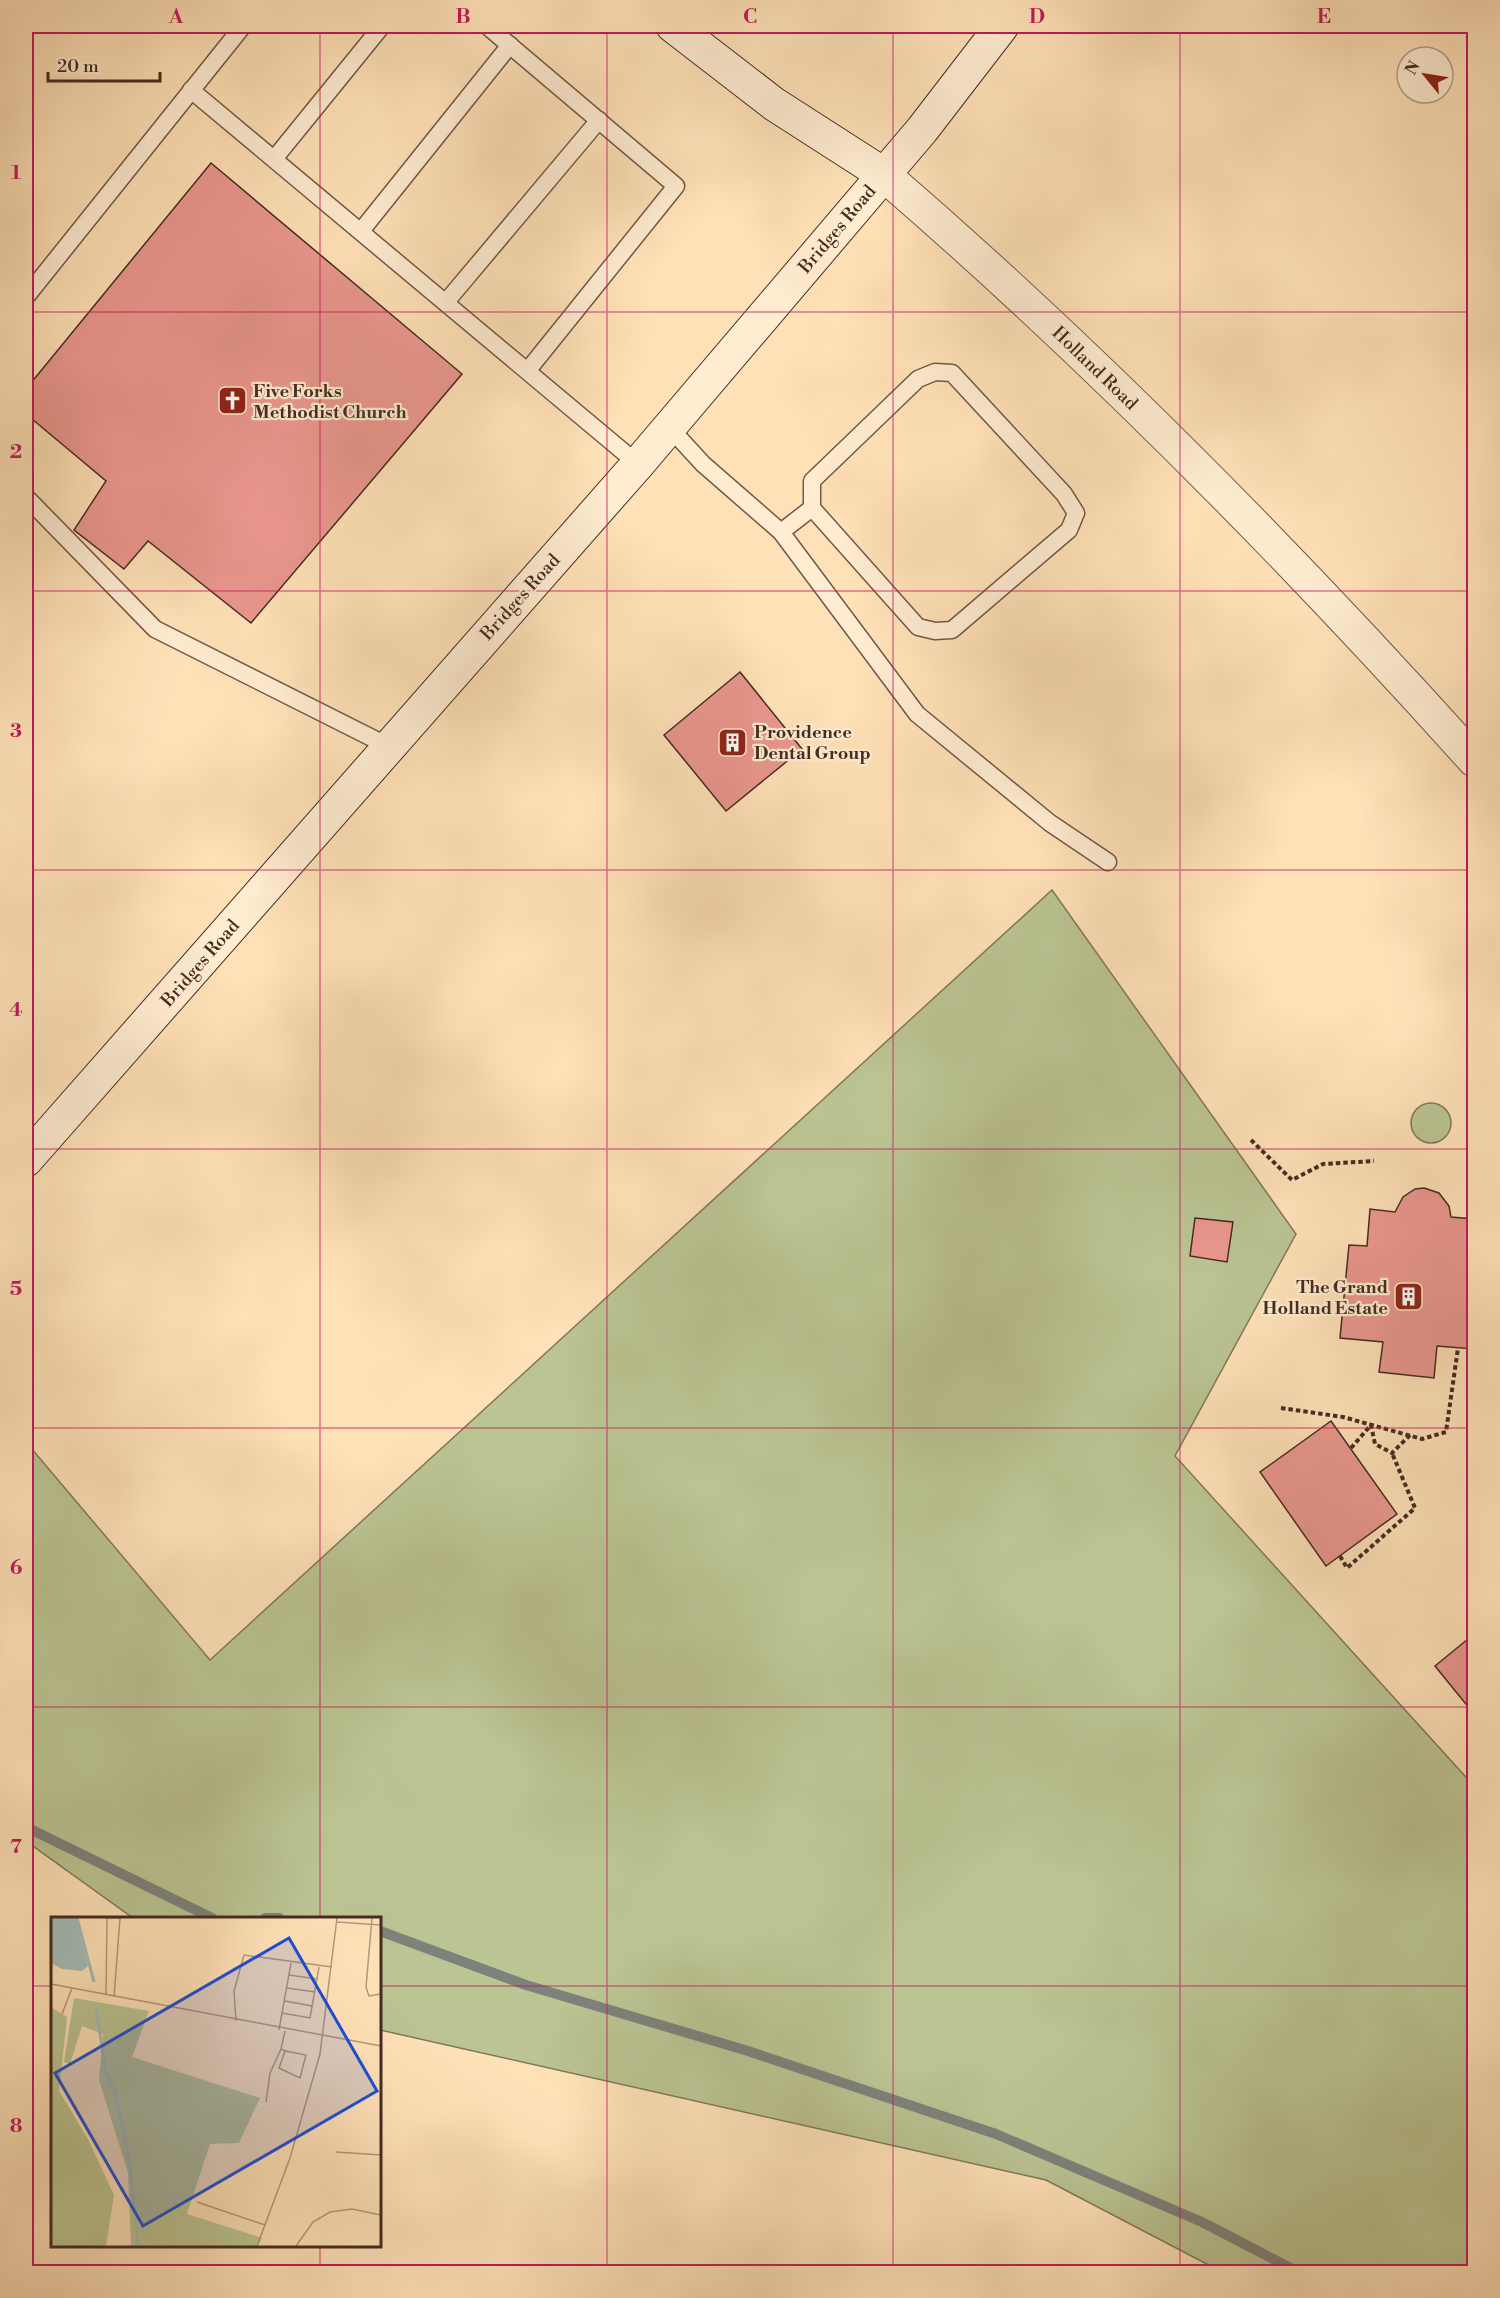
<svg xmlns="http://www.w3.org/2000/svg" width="1500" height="2298" viewBox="0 0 1500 2298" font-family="'Libre Bodoni',serif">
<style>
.green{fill:#bbc493;stroke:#80785a;stroke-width:1.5}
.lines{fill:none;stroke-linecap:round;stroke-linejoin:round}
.stream{stroke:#7d827b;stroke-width:10}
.building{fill:#ea978e;stroke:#442b21;stroke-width:1.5}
.lane-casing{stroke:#735847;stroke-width:19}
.street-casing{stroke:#735847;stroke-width:35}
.secondary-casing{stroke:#442b21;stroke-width:35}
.path{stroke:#442b21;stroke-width:4;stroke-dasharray:4.5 3;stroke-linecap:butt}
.lane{stroke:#ffecd1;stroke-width:16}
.street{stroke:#ffecd1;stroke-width:33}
.secondary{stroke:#ffecd1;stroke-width:33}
.grid{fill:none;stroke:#c2185b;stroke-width:1.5;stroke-opacity:0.55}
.labels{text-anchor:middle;stroke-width:4.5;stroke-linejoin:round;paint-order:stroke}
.street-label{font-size:18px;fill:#442b21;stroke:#ffecd1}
.poi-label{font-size:18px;font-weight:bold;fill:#442b21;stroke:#ffecd1;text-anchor:start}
.inset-river{fill:none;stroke:#a3bcb7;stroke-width:3}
.inset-road{fill:none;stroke:#b4987c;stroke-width:1.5}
.view{fill:#1d4ed8;fill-opacity:0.15;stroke:#1d4ed8;stroke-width:3}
.inset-edge{fill:none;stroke:#442b21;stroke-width:3}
.neatline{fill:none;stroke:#c2185b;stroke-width:2}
.grid-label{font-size:20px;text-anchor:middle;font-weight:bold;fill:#c2185b}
</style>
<rect width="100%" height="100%" fill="#ffe1b8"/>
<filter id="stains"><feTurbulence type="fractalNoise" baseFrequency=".00333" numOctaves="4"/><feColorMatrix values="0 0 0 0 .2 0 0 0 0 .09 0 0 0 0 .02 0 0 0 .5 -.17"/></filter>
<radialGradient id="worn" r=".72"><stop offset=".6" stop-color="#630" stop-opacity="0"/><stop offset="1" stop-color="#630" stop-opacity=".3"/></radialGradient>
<g class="green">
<path d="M1052,890L1296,1234L1175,1456L1474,1786V2272H1222L1046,2180L380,2030V1918H133L26,1841V1442L210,1660Z"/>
<circle cx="1431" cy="1123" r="20"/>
</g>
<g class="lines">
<g class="stream">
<path d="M26,1827L212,1918"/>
<path d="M265,1918H279"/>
<path d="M380,1931L526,1985L748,2051L996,2134L1202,2222L1298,2272"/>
</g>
</g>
<g class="building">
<path d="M211,163L462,374L251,623L148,541L124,569L74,530L106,481L26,414V389Z"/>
<path d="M740,672L802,749L726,811L664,735Z"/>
<path d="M1424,1188L1439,1193L1449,1206L1451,1217L1474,1219L1470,1256H1474V1349L1437,1346L1434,1378L1379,1372L1383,1342L1340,1338L1349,1245L1367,1246L1370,1209L1395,1212L1403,1197L1415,1189Z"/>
<path d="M1195,1218L1233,1222L1227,1262L1190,1256Z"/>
<path d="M1331,1421L1397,1514L1326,1566L1260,1472Z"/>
<path d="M1474,1634V1714L1435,1666Z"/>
</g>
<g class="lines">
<defs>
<g id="lane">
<path d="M487,26L676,186L528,370"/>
<path d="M191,90L638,464"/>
<path d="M274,159L382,26"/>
<path d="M361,231L510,45"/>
<path d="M26,297L243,26"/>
<path d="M446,302L599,120"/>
<path d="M935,372L952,373L1064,494L1076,513L1069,530L952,630L935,631L918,627L812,508V481L918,379Z"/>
<path d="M669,427L703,464L781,532L812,508"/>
<path d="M26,497L155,629L388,746"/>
<path d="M781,532L917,714L1050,823L1108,862"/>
</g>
<path id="street" d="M883,174C1093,355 1289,554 1474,760"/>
<g id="secondary">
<path d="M673,26L774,104L883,174"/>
<path d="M26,1160L638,464L922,130L1002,26"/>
</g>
</defs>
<use href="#lane" class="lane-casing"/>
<use href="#street" class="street-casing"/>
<use href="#secondary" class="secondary-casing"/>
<g class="path">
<path d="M1251,1140L1292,1180L1323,1164L1374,1161"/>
<path d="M1281,1408L1343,1417L1422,1439L1446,1432L1458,1348"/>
<path d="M1351,1448L1371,1425L1375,1444L1392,1453L1410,1435"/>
<path d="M1340,1556L1347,1568L1415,1508L1392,1453"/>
</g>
<use href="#lane" class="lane"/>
<use href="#street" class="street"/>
<use href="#secondary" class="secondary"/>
</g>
<path class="grid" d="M320,26V1918M607,26V2272M893,26V2272M1180,26V2272M26,312H1474M26,591H1474M26,870H1474M26,1149H1474M26,1428H1474M26,1707H1474M26,1986H52M380,1986H1474M320,2246V2272"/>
<defs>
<symbol id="church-square" viewBox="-11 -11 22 22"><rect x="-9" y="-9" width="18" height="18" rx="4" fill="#8f2418" stroke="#ffecd1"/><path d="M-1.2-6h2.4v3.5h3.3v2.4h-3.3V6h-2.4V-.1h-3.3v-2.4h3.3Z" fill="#fff"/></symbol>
<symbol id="building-square" viewBox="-11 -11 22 22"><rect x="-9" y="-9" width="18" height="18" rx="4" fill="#8f2418" stroke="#ffecd1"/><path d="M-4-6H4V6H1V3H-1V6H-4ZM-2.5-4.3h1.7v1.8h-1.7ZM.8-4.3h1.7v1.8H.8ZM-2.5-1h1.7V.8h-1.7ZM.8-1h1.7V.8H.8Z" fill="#fff"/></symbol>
</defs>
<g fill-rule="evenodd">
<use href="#church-square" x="216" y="384" width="33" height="33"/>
<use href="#building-square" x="716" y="726" width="33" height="33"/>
<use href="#building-square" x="1392" y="1280" width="33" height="33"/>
</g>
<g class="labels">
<g class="street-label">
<text transform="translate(837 229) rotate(-50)" y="6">Bridges Road</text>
<text transform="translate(1095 368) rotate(44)" y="6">Holland Road</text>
<text transform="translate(520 597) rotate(-48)" y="6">Bridges Road</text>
<text transform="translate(200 963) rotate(-49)" y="6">Bridges Road</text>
</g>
<g class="poi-label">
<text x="253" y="397">Five Forks<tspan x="253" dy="21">Methodist Church</tspan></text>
<text x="754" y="738">Providence<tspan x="754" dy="21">Dental Group</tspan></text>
<text x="1388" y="1293" text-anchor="end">The Grand<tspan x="1388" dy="21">Holland Estate</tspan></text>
</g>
</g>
<g transform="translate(51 1917)">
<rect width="330" height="330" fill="#ffe1b8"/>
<path d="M23,81L98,94L81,140L209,181L188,226L159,227L136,297L211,321L207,329H80L77,256L48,163L52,117L31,109L19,147L13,145ZM0,90L16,100L8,174L37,222L63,278L55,329H0Z" fill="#bbc493"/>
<path d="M0,1H25L37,49L31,54L11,52L0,46Z" fill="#a3bcb7"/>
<path class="inset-river" d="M26,1L43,65M45,90L55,156L64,174L79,248L87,329"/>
<path class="inset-road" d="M54,1H69L63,80M321,1L315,70L318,79L330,77M286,5L330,8M238,58L266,62M0,67L330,129M236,71L264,75M55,78L56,2M234,84L261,89M231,96L259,101L268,50M11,97L21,71M185,104L183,74L193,38L281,50M228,113L240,46M234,114L230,132L234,134L228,151L249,161L255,138L234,134M215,185L219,156L230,132M285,235L330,238M146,285L214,308M206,329L239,241L269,137L286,1M245,329L262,305L279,295L301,292L330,298"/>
<path class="view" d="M238,21L326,174L92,309L4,156Z"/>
<rect width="330" height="330" class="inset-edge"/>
</g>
<rect width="1500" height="2298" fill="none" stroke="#ffe1b8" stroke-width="66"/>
<g transform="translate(1425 75) rotate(300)"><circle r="28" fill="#ffecd1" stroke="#b49f8b" stroke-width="1.5"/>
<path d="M0-4.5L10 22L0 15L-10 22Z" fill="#8f2418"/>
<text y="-9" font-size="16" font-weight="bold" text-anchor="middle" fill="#442b21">N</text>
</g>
<path d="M48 72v9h112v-9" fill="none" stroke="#442b21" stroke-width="3"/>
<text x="57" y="72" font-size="18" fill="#442b21" stroke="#ffecd1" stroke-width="4.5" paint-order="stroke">20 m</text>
<rect x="33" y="33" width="1434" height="2232" class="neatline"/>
<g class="grid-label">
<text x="176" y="23">A</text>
<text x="463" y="23">B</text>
<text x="750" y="23">C</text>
<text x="1037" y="23">D</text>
<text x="1324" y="23">E</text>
<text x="16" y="179">1</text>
<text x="16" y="458">2</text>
<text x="16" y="737">3</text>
<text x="16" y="1016">4</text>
<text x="16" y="1295">5</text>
<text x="16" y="1574">6</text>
<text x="16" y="1853">7</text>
<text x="16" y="2132">8</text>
</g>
<rect width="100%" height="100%" filter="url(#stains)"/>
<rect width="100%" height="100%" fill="url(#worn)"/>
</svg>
